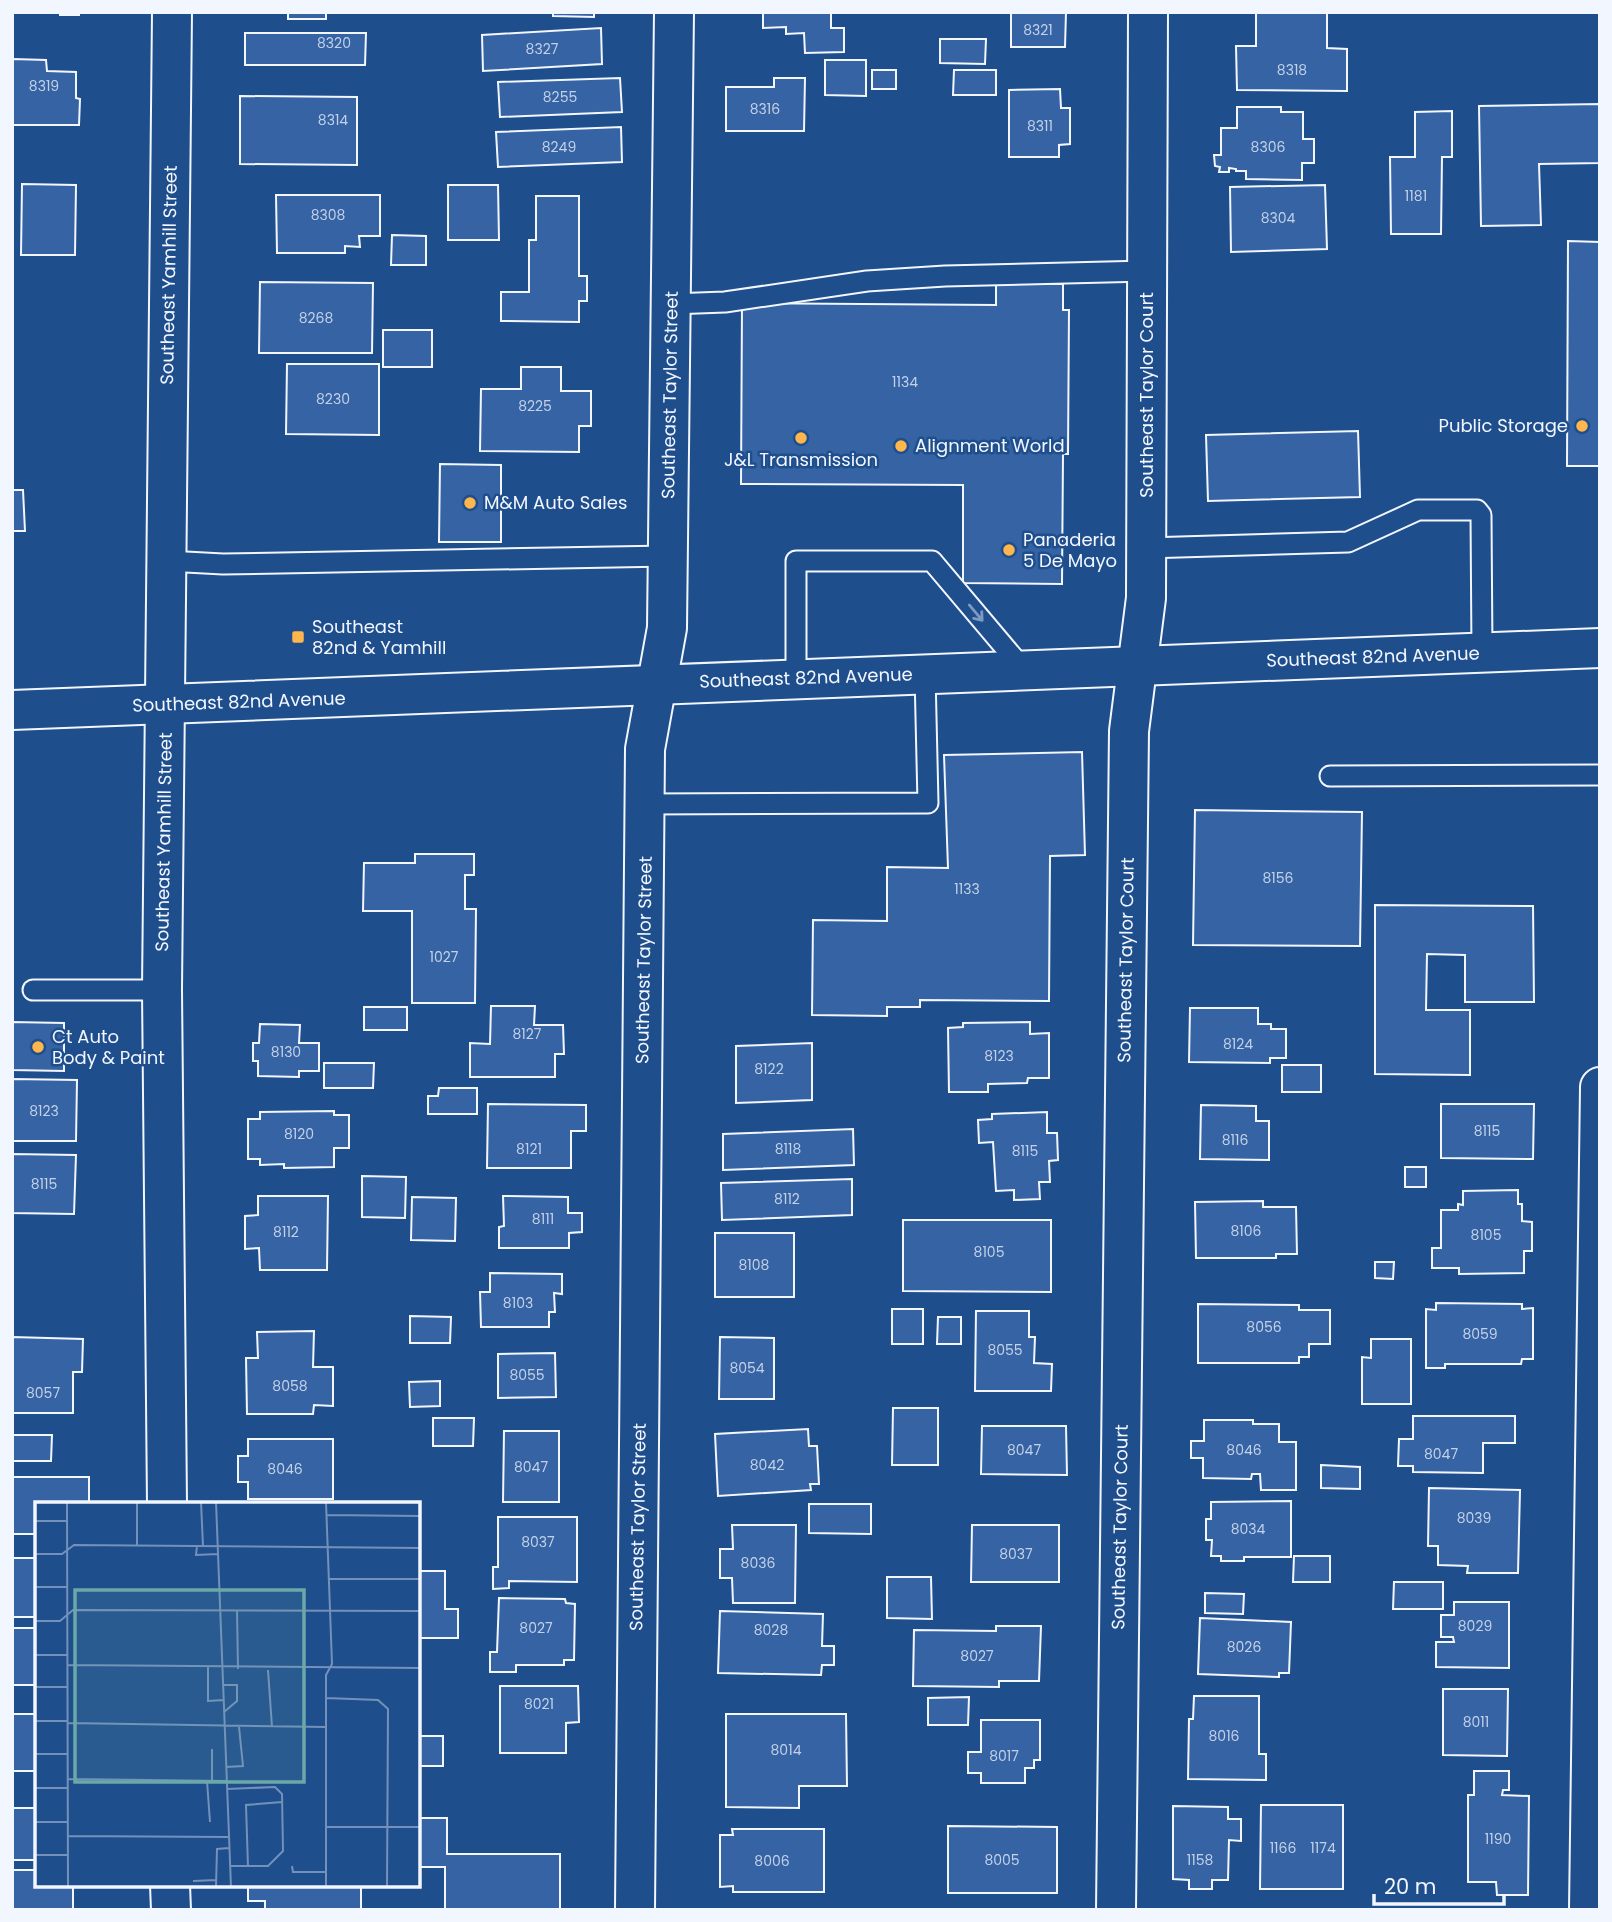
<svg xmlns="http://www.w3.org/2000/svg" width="1612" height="1922" viewBox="0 0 1612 1922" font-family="Poppins,sans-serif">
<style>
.building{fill:#3563a3;stroke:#f2f6ff;stroke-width:2}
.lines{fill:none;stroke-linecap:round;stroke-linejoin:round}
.lane-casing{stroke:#f2f6ff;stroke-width:23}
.street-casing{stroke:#f2f6ff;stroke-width:42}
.primary-casing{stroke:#f2f6ff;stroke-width:42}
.lane{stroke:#1f4e8c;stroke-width:19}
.street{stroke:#1f4e8c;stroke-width:38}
.primary{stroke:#1f4e8c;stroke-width:38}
.oneway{stroke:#7e9ac0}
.poi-dot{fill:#ffb74d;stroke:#1f4e8c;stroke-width:2.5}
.labels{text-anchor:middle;stroke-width:5;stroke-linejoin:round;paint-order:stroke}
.number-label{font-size:14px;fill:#c3d1e8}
.street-label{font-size:18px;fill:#f2f6ff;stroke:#1f4e8c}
.poi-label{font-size:18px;fill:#f2f6ff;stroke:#1f4e8c;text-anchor:start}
.inset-road{fill:none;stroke:#7391ba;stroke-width:2}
.view{fill:#6aa9a8;fill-opacity:0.15;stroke:#6aa9a8;stroke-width:3.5}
.inset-edge{fill:none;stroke:#f2f6ff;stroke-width:3.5}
</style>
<rect width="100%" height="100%" fill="#1f4e8c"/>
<g class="building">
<rect x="60" y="12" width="19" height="3"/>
<rect x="288" y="12" width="38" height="7"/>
<path d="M553,12H594V17L553,16Z"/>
<path d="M757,12H831V28H844V52L805,53L804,33L786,34V27L763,28V13Z"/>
<path d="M1011,12H1066L1065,47H1011Z"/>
<path d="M1256,12H1327V48L1347,49V91L1237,90L1236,46H1256Z"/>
<path d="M601,28L602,64L483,71L482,35Z"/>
<path d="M245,33H366L365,65H245Z"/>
<path d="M940,39H986L985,64L940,63Z"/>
<path d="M13,59L46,60L47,71L76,72V98L80,99L79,125H12Z"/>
<path d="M825,60H866V96L825,95Z"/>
<rect x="872" y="70" width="24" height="19"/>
<path d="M954,70H996V95H953Z"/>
<path d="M620,78L622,112L500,117L498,82Z"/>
<path d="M774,78H805L804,131H726V87H774Z"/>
<path d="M1060,89L1061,108H1070V144L1059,145V157H1009V90Z"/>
<path d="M240,96L357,97V165L240,164Z"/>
<path d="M1600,104V163L1539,164L1541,225L1481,226L1479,106Z"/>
<path d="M1237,107H1281V112H1303V139H1314V163H1302V180L1246,179V171H1236V169L1229,168V172H1219L1220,167L1215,166L1214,155H1221V128H1237Z"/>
<path d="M1452,111V157H1442L1441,234H1391L1390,157H1415V112Z"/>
<path d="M621,127L622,162L498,167L496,132Z"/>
<path d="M22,184L76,185L75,255H21Z"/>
<path d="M448,185H498L499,240H448Z"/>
<path d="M1325,185L1327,249L1231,252L1230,187Z"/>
<path d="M276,195H380V236H359L360,247L345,246V253H277Z"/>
<path d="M536,196H579V276H587V301H579V322L501,321V292H529V240H536Z"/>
<path d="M392,235L426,236V265H391Z"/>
<path d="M1568,241L1600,242V466H1567Z"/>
<path d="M260,282L373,283L372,353H259Z"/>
<path d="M996,283L1063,284V310H1069L1068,454H1063L1062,584L963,583V485L741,484L742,303L996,305Z"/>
<rect x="383" y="330" width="49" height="37"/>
<path d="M287,364H379V435L286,434Z"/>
<path d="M521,367H561V391H591V426H579V452L480,451L481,389H521Z"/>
<path d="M1358,431L1360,497L1208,501L1206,435Z"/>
<path d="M440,464L501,465V542H439Z"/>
<path d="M12,490H23L25,531H12Z"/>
<path d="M1082,752L1085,855L1050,856L1049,1001L920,1000V1007H887V1016L812,1015L813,920L887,921V867L948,868L944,755Z"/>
<path d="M1195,810L1362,812L1360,946L1193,945Z"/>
<path d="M415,854H474V875H465V909H476L475,1003H412V911H363L364,863H415Z"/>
<path d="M1375,905L1533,906L1534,1002H1465V955L1427,954L1426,1010H1470V1075L1375,1074Z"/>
<path d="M491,1006H535L534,1025H563L564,1054H555V1077H470V1043L490,1044Z"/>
<rect x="364" y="1007" width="43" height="23"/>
<path d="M1190,1008H1258V1024H1271V1029H1286V1058H1270V1063L1189,1062Z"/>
<path d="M12,1022L64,1023V1071L12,1070Z"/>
<path d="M1030,1022V1034L1049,1033V1078H1028L1027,1083L988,1084V1092H949L948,1028L963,1027V1023Z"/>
<path d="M260,1024L300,1025L299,1043H319V1071H299V1077L258,1076V1061H253V1043H259Z"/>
<path d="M812,1043V1100L736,1103V1046Z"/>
<path d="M324,1063H374L373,1088H324Z"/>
<rect x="1282" y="1065" width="39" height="27"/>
<path d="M12,1079L77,1080L76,1141H12Z"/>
<path d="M439,1088H477V1114H428V1096H438Z"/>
<path d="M488,1104L586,1105V1131H571V1168H487Z"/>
<path d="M1441,1104H1534L1533,1159L1441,1158Z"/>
<path d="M1201,1105L1256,1106V1121H1269V1160L1200,1159Z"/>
<path d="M334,1111V1115H349V1148H334V1167L284,1168V1164L260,1165V1159H248V1119H260V1112Z"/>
<path d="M1047,1112V1133H1057L1058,1160L1049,1161L1050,1182H1039L1040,1199L1014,1200V1190L996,1191L993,1142L979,1143L978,1120L992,1119V1114Z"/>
<path d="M853,1129L854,1165L723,1170V1134Z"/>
<path d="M12,1154L76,1155L74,1214L12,1213Z"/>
<rect x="1405" y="1167" width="21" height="20"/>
<path d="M362,1176L406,1177L405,1218L362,1217Z"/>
<path d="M852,1179V1215L722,1220L721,1183Z"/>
<path d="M1518,1190V1204H1522V1221L1532,1222V1251H1524V1273L1459,1274V1268H1432V1248H1441V1210H1458V1204L1463,1205V1191Z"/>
<path d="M258,1196H328L327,1270H260L259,1248L245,1249V1216L258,1215Z"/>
<path d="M503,1196L568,1197V1213H582V1232L569,1233V1248H499V1227L504,1226Z"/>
<path d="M412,1197L456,1198L455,1241L411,1240Z"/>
<path d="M1263,1201V1207H1296L1297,1254H1276V1258H1196L1195,1202Z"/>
<path d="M903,1220H1051V1292L903,1291Z"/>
<rect x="715" y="1233" width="79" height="64"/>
<path d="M1375,1262H1394L1393,1279L1375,1278Z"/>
<path d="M490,1273L562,1274V1294L554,1293L555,1312H549V1327H481L480,1292H490Z"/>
<path d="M1436,1303L1522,1304V1309L1533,1308V1359H1522L1521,1364H1445V1368H1426V1309L1436,1310Z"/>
<path d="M1198,1304L1299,1305V1310H1330V1344H1309V1357H1299V1363H1198Z"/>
<rect x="892" y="1309" width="31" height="35"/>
<path d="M976,1311H1029V1337H1035L1034,1363L1052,1364L1051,1391H975Z"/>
<path d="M410,1316L451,1317L450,1343H410Z"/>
<path d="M938,1317H961V1344H937Z"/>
<path d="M314,1331L313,1367H333V1406L314,1405L313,1414H247L246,1358H258L257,1332Z"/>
<path d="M12,1337L83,1339L82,1372H73V1413H12Z"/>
<path d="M720,1337L774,1338V1399H719Z"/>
<path d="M1371,1339H1411V1404H1362V1357L1371,1358Z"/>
<path d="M555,1353L556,1397L498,1398V1354Z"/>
<path d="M440,1381V1406L410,1407L409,1382Z"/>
<path d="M893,1408H938V1465H892Z"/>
<path d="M1413,1416H1515V1443H1483V1473L1413,1472V1466H1398L1399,1439H1413Z"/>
<path d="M433,1418H474L473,1446H433Z"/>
<path d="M1204,1420H1253V1424H1279V1442H1296V1490H1261L1260,1474H1252L1251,1479L1203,1478V1458H1191V1441H1204Z"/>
<path d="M982,1426H1066L1067,1475L981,1474Z"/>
<path d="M808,1429L809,1446H817L819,1484H810L811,1490L718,1496L715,1434Z"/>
<path d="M504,1431H559V1502H503Z"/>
<path d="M12,1435H52L51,1461H12Z"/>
<path d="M248,1439H333V1499H248V1482H238V1456H248Z"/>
<path d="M1321,1465L1360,1467V1489L1321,1488Z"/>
<path d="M12,1477H89V1504H37V1534H12Z"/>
<path d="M1429,1488L1520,1490L1518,1573H1467L1468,1566L1438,1565V1546H1428Z"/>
<path d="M1291,1501V1557H1244V1561H1221V1556H1211L1212,1540H1206V1519H1211V1502Z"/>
<path d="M809,1504H871V1534L809,1533Z"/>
<path d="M498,1517H577V1582L509,1581V1588L493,1589V1567H498Z"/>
<path d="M732,1525H796L795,1603H733L732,1578H720V1549H733Z"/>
<path d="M972,1525H1059V1582H971Z"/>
<path d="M1294,1556H1330V1582H1293Z"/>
<rect x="12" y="1558" width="25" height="59"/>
<path d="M418,1571H445V1609H458V1638H418Z"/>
<path d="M887,1577H931L932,1619L887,1618Z"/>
<path d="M1394,1582H1443V1609H1393Z"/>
<path d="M1205,1593L1244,1594L1243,1614L1205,1613Z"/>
<path d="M499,1598L565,1599L566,1603L575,1604L574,1660H564V1665H516V1672H490V1652H497Z"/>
<path d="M1454,1602H1509V1668L1436,1667V1642H1454L1453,1637H1441V1615H1454Z"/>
<path d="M720,1611L823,1614L822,1646H834V1665H822L821,1675L718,1673Z"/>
<path d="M1200,1618L1291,1622L1289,1673H1279V1677L1198,1674Z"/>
<path d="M996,1626H1041L1039,1681H999V1687L913,1686L914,1630L996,1631Z"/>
<rect x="12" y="1628" width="25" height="57"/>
<path d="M500,1686H578L579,1722L566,1723V1753H500Z"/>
<path d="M1443,1689H1508L1507,1756L1443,1755Z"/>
<path d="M1194,1696H1259V1754H1266V1780L1188,1779L1189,1719H1193Z"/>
<path d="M969,1697L968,1725H928V1698Z"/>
<rect x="12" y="1714" width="25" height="57"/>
<path d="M726,1714H846L847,1786H799V1808L726,1807Z"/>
<path d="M981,1720H1040V1760H1034V1768H1025V1783H981V1773H968V1752H981Z"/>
<rect x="418" y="1736" width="25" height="30"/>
<path d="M1474,1771H1509V1790H1503L1502,1795L1529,1796L1528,1895H1497L1496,1882H1468V1795H1474Z"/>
<path d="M1261,1805H1343V1889H1260Z"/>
<path d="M1173,1806L1228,1807V1819H1241V1841L1229,1840L1228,1880H1212V1889H1189V1880L1173,1879Z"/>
<rect x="12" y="1808" width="25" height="52"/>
<path d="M418,1818H447V1854H560V1910H445V1867H418Z"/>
<path d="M948,1826L1057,1827V1893H948Z"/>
<path d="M732,1829H824V1892H733V1886L720,1887V1835H733Z"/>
<path d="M12,1870H37V1885H73V1910H12Z"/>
<path d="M248,1885H361V1910H265V1901H248Z"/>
</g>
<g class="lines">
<defs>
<g id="lane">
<path d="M671,304L725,302L867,281L945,276L1147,271"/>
<path d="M1146,548L1348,542L1418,510H1477L1481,515L1482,652"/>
<path d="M167,561L223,564L668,556"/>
<path d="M796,678V561H932L1024,670"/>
<path d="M1330,776L1600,775"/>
<path d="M645,804L928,803L925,674"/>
<path d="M33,990H162"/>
</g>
<g id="street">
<path d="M167,1504L162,990L172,12"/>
<path d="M170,1885L171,1910"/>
<path d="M635,1910L645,749L667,628L674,12"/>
<path d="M1116,1910L1129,731L1146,598L1148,12"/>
<path d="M1589,1910L1600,1087"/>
</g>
<path id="primary" d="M12,710L1600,648"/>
</defs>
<use href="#lane" class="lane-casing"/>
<use href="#street" class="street-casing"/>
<use href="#primary" class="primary-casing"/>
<use href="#lane" class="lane"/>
<use href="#street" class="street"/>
<use href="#primary" class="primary"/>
</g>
<defs><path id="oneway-shaft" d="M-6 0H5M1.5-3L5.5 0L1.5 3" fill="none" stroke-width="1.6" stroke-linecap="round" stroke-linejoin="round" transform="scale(1.75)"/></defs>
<use class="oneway" href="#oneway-shaft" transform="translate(976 613) rotate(50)"/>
<g class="poi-dot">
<circle cx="1582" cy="426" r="7"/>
<circle cx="801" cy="438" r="7"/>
<circle cx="901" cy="446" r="7"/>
<circle cx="470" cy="503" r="7"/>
<circle cx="1009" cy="550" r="7"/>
<rect x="291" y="630" width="14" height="14" rx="3.5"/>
<circle cx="38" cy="1047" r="7"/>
</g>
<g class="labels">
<g class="number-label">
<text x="1038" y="35">8321</text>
<text x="334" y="48">8320</text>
<text x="542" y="54">8327</text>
<text x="1292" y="75">8318</text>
<text x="44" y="91">8319</text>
<text x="560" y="102">8255</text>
<text x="765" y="114">8316</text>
<text x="333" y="125">8314</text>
<text x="1040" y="131">8311</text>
<text x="559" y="152">8249</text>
<text x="1268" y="152">8306</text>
<text x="1416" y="201">1181</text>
<text x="328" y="220">8308</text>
<text x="1278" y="223">8304</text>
<text x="316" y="323">8268</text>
<text x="905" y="387">1134</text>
<text x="333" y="404">8230</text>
<text x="535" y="411">8225</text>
<text x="1278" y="883">8156</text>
<text x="967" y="894">1133</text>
<text x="444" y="962">1027</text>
<text x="527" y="1039">8127</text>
<text x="1238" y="1049">8124</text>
<text x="286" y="1057">8130</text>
<text x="999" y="1061">8123</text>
<text x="769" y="1074">8122</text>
<text x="44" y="1116">8123</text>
<text x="1487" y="1136">8115</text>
<text x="299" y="1139">8120</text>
<text x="1235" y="1145">8116</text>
<text x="529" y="1154">8121</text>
<text x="788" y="1154">8118</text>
<text x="1025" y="1156">8115</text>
<text x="44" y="1189">8115</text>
<text x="787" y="1204">8112</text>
<text x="543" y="1224">8111</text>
<text x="1246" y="1236">8106</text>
<text x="286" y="1237">8112</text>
<text x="1486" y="1240">8105</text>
<text x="989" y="1257">8105</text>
<text x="754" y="1270">8108</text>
<text x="518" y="1308">8103</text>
<text x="1264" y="1332">8056</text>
<text x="1480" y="1339">8059</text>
<text x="1005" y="1355">8055</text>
<text x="747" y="1373">8054</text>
<text x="527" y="1380">8055</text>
<text x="290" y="1391">8058</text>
<text x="43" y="1398">8057</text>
<text x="1024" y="1455">8047</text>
<text x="1244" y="1455">8046</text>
<text x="1441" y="1459">8047</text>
<text x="767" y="1470">8042</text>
<text x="531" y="1472">8047</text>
<text x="285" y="1474">8046</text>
<text x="1474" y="1523">8039</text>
<text x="1248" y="1534">8034</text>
<text x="538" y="1547">8037</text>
<text x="1016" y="1559">8037</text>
<text x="758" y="1568">8036</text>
<text x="1475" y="1631">8029</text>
<text x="536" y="1633">8027</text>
<text x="771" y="1635">8028</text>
<text x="1244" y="1652">8026</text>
<text x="977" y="1661">8027</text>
<text x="539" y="1709">8021</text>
<text x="1476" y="1727">8011</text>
<text x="1224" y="1741">8016</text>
<text x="786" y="1755">8014</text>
<text x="1004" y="1761">8017</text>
<text x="1498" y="1844">1190</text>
<text x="1283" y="1853">1166</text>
<text x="1323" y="1853">1174</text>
<text x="1002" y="1865">8005</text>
<text x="1200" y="1865">1158</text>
<text x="772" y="1866">8006</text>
</g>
<g class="street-label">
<text transform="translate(169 275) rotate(-89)" y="6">Southeast Yamhill Street</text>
<text transform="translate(670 395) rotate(-89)" y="6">Southeast Taylor Street</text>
<text transform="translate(1147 395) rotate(-90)" y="6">Southeast Taylor Court</text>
<text transform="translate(1373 657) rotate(-2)" y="6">Southeast 82nd Avenue</text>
<text transform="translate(806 678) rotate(-2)" y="6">Southeast 82nd Avenue</text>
<text transform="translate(239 702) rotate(-2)" y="6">Southeast 82nd Avenue</text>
<text transform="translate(164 842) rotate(-89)" y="6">Southeast Yamhill Street</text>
<text transform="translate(644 960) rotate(-89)" y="6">Southeast Taylor Street</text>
<text transform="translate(1126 960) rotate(-89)" y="6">Southeast Taylor Court</text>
<text transform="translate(638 1527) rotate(-89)" y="6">Southeast Taylor Street</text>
<text transform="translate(1120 1527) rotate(-89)" y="6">Southeast Taylor Court</text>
</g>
<g class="poi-label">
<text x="1568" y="432" text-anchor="end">Public Storage</text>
<text x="915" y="452">Alignment World</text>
<text x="801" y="466" text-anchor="middle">J&amp;L Transmission</text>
<text x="484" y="509">M&amp;M Auto Sales</text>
<text x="1023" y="546">Panaderia<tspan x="1023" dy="21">5 De Mayo</tspan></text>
<text x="312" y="633">Southeast<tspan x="312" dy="21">82nd &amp; Yamhill</tspan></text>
<text x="52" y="1043">Ct Auto<tspan x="52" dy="21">Body &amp; Paint</tspan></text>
</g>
</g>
<g transform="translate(35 1502)">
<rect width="385" height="385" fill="#1f4e8c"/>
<path class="inset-road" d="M32,0L33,385M102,0V43M166,0L168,44M181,0L196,385M292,13L385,14M0,19H32M162,44L161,53L183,52M0,52H27L39,43L385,46M294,77H385M0,85H32M202,108L203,167M0,119H25L38,108L385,109M0,153H32M32,163L385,166M173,165V199L189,198M233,168L237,225M188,183H202V199L189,210M0,185H33M291,196L343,198L353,207L352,385M0,219H33M33,221L291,225M177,247V279M0,252H33M191,265L208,264L204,225M33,277L192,279M172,279L175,320M0,286H33M192,287L240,285L247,292L248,349L233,364H195M0,320H33M291,325H385M33,334L194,335M0,353H33M257,364L258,370H291M213,365L211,303L247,300M158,379L181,378M181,385L182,347L194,346M291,385V173L297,162L291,0"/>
<path class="view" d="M40,88H269V280H40Z"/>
<rect width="385" height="385" class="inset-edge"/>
</g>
<rect width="1612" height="1922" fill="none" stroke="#f2f6ff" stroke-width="28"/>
<path d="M1374 1894v10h130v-10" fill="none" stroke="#f2f6ff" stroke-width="3.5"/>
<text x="1384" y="1894" font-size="21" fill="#f2f6ff" stroke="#1f4e8c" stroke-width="5" paint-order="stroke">20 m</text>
</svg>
